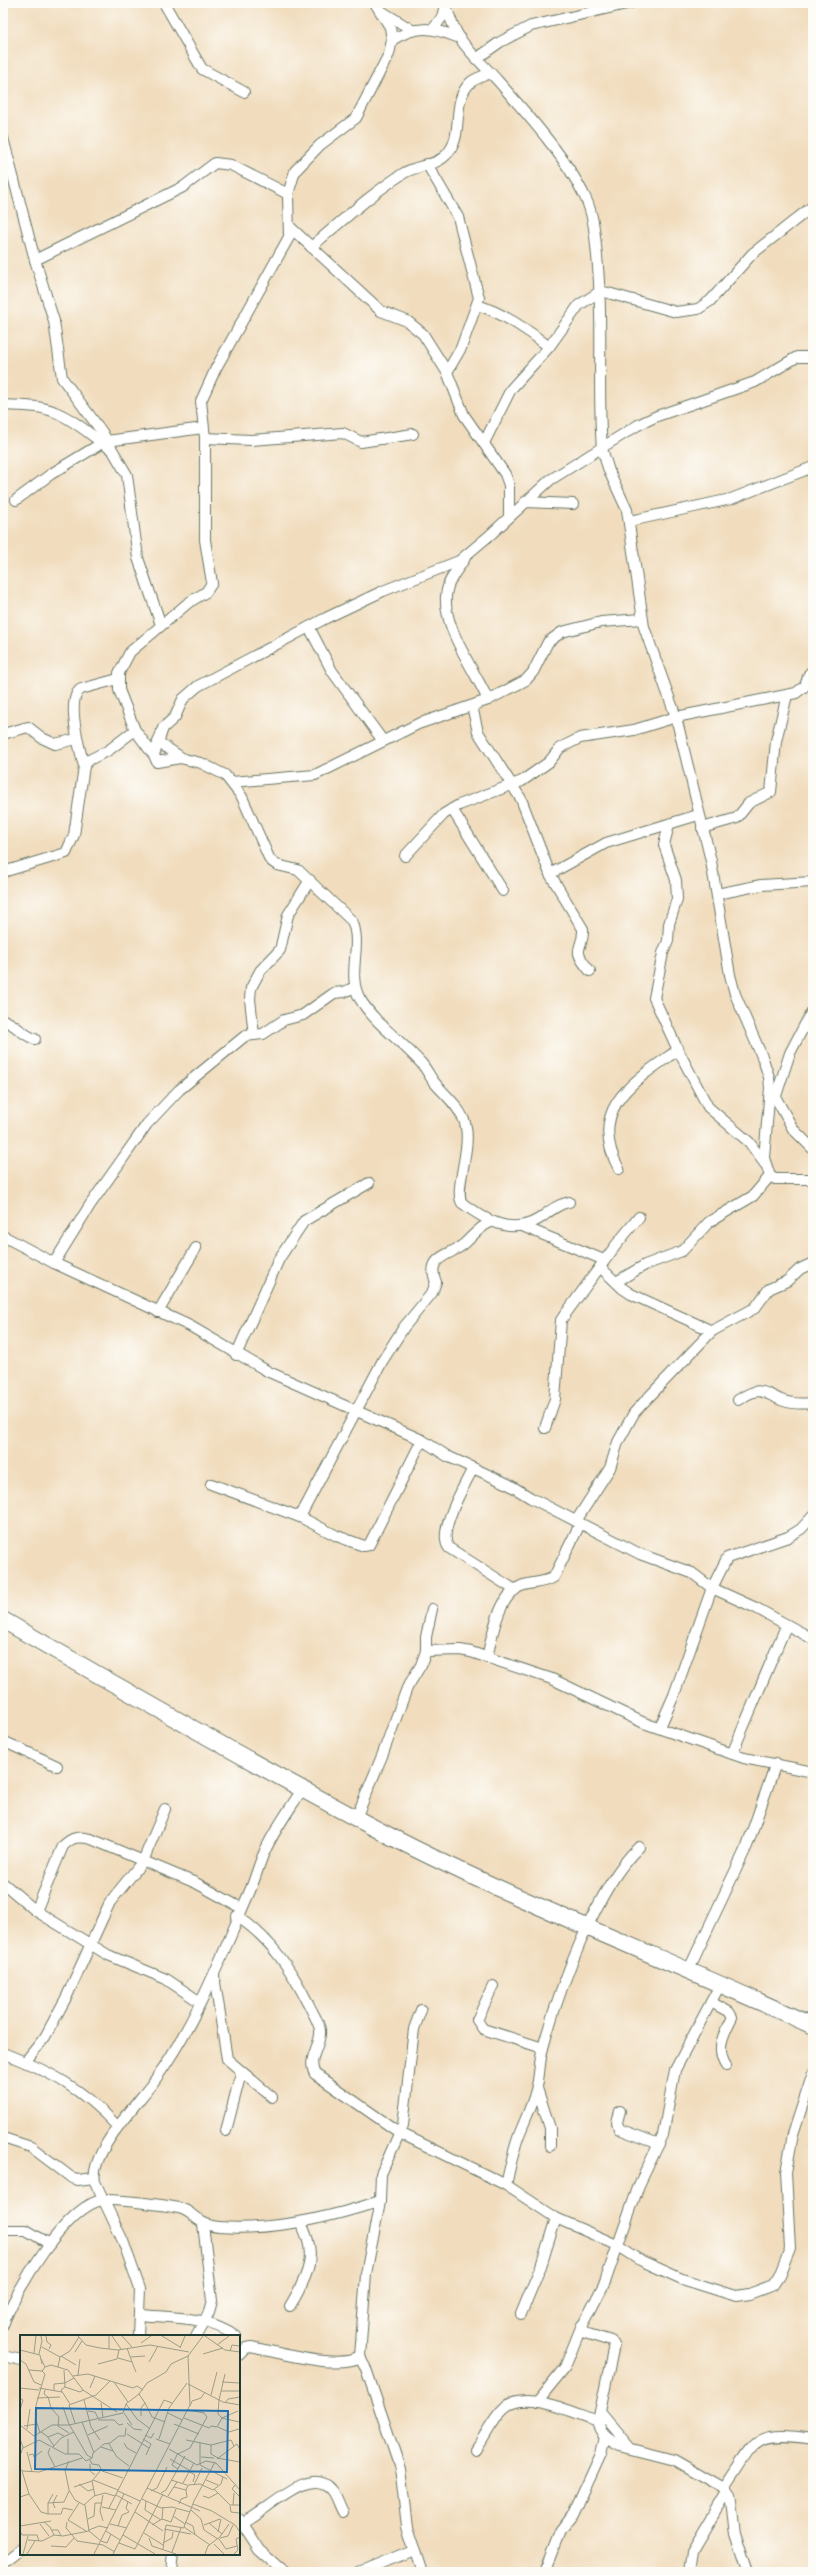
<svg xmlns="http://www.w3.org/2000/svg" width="816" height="2575" viewBox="0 0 816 2575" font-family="Caveat,sans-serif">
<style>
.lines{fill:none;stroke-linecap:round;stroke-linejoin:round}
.street-casing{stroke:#687564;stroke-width:12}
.primary-casing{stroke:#687564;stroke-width:18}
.street{stroke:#fff;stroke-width:10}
.primary{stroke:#fff;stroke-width:16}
.inset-road{fill:none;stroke:#9d9d87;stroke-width:1}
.view{fill:#1f6fb2;fill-opacity:0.15;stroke:#1f6fb2;stroke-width:2}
.inset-edge{fill:none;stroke:#1f3d34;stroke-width:2}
</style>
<rect width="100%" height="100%" fill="#fdfcf7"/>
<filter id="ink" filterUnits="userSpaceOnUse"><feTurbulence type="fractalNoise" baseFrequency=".025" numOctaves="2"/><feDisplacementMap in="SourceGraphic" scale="8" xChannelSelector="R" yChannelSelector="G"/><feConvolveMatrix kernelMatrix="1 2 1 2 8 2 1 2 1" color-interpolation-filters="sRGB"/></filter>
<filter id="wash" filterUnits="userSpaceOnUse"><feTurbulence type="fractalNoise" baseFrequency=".012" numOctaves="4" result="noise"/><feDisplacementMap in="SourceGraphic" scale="16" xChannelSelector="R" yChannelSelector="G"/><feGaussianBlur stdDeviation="0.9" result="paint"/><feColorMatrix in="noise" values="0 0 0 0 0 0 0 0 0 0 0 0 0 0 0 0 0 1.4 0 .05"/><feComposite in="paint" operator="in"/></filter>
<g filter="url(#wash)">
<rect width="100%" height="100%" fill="#f1ddbe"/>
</g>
<g filter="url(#ink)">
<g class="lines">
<defs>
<g id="street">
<path d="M164,3L202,69L244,92"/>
<path d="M375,3L390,27L392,40L389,54L356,118L320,145L295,171L288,194L289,237L216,368L201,401L205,438V540L212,583L206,592L188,603L130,652L119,673V690L135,730L152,753L155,752L163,728L175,717L183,699L198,686L326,618L383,591L459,561L490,535L550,480L638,425L657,416L755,382L797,357H813"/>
<path d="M445,3C458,46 470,50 498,81C527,114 566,157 585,197C594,215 595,236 597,256C604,320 597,384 602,449L609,471L627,510L644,627L676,717L711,861L730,975L735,994L763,1059L769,1077L770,1088L764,1158L770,1176L775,1179H813"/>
<path d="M383,12L412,30"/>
<path d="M434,28L442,17L445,5"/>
<path d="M392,40C417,25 431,27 457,37"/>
<path d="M476,59L500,42L531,26L631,3"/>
<path d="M3,138L35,260L54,321L62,378L102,432L127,475L138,558L161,625"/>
<path d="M427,164L458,217L479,298L461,348L447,372"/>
<path d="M290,227L381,311L407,321L423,334L447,372L464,415L505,474L509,485V517"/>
<path d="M311,247C342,221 371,194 404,173C417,165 436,166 446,155C466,136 449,102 471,82C476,78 484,76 490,73"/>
<path d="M35,260L183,187L215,163L231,165L288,194"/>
<path d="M477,305C501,312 530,331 549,347"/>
<path d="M3,405C20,406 39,405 55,412C75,420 92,436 109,448"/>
<path d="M205,438L251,440L343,433L361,442L413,434"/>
<path d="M107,441L203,428"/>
<path d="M484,443L511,389L549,347L579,305L601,291L676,312L698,309L710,301L752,254L813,206"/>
<path d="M16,500L51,474L102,443"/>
<path d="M525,502L573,504"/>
<path d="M630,521L731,499L813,467"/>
<path d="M465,558C459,568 449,578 447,590C439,623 475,670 488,700"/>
<path d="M309,627L332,671L383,741"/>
<path d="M472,706L478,732L521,799L550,874L583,929C584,951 569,946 590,971"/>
<path d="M3,734L28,727L42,738L55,744L77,739"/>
<path d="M158,742L182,758"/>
<path d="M153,753L157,762L180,758L201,763L225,775L242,797L270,860L277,865L298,870L352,921C363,945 346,975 360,999C376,1025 402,1041 422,1064C427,1070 430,1077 434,1082C445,1095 457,1104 464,1120C474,1145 453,1189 462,1203C485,1220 511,1236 539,1219C549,1212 556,1205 569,1202"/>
<path d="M84,766C80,750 65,699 81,689L118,679"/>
<path d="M232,782L315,775L418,724L488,700L526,680L533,672L548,642L562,632L601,622L642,619"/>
<path d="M452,809L503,891"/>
<path d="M702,828L737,818L749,803L771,792L776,741L787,695"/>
<path d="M405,856L444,814L459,805L522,781L549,762L560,748L580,738L634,730L676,717L796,693L805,686L809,674L813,670"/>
<path d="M3,872L66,853L74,835L84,766L89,760L109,750L135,730"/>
<path d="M550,874L606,843L698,815"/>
<path d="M717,894L761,885L813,882"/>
<path d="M3,1020C16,1024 22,1035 35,1039"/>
<path d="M254,1035L250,999L251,988L260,971L280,950L288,915L310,880"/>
<path d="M677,1048L708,1107L749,1142L765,1164"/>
<path d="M772,1091L793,1129L813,1149"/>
<path d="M776,1096L790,1053L813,1009"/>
<path d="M619,1169C587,1110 631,1083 675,1052L677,1048L654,998L663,953L668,941L669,924L677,899L676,880L664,845L669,824"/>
<path d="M522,1226L604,1260"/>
<path d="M3,1236L54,1263L190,1326L269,1372L422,1440L447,1456L508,1484L531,1498L640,1554L692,1573L712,1588L756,1608L813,1639"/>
<path d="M54,1263L90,1205L121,1161L147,1124L179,1090L245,1036L263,1034L284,1020L303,1015L334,993L344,992L355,987"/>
<path d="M600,1267L622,1288L631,1294L712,1331"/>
<path d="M616,1282L645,1265L682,1251L709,1222L753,1196L770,1176"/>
<path d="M158,1312L196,1248"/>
<path d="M236,1355L279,1259L304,1221L369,1183"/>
<path d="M738,1400C760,1386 761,1391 781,1400C791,1404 803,1404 813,1403"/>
<path d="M545,1428L555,1399L561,1320L616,1245L639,1217"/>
<path d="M473,1468C465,1485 436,1532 449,1548L515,1590"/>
<path d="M211,1484L300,1517L337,1536L364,1546L369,1545L422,1440"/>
<path d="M300,1517L383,1360L404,1327L432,1293L436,1282C425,1256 450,1256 464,1244C473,1236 479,1227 491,1222"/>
<path d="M576,1521L610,1468L618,1442L634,1413L644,1402L712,1331L755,1308L769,1289L787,1281L800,1269L813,1263"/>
<path d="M426,1651L460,1650L471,1652L552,1679L644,1723L744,1758L813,1772"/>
<path d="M487,1658C492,1636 498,1596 521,1586C532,1582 545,1583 554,1577L580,1524"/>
<path d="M660,1727L674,1695L712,1588L727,1558L788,1537L801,1529L813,1516"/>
<path d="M3,1741L57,1766"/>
<path d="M732,1754L786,1626"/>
<path d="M356,1818L382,1756L407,1688L421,1665L426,1651V1637L432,1609"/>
<path d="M3,1883L36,1911L108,1955L166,1979L200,2002"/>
<path d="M36,1911L63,1846C72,1837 78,1836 91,1839L196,1883L241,1908"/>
<path d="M237,1916C271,1939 291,1969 309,2005C312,2012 319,2022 320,2030C322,2045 306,2058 315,2074L400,2133L506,2185L556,2218L617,2245L642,2261L682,2279L736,2296L749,2294L773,2285L779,2276L790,2249L786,2172L793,2134L813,2073"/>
<path d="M689,1969L747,1846L776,1763"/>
<path d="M214,1976L227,2059L272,2097"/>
<path d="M721,1983L675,2070L663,2135L639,2185L605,2282L582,2327L585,2333L611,2341L614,2345L598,2421C597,2434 610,2441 620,2446L675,2460L724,2488L730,2496L735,2533L748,2572"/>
<path d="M493,1986L477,2020L483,2029L543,2048"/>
<path d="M711,2002L729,2012L732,2017C724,2033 715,2049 726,2066"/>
<path d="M3,2053C51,2072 82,2088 117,2126"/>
<path d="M25,2062L45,2037L67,1996L110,1902L143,1861L165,1809"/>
<path d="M537,2088L550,2128V2146"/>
<path d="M620,2111L617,2122L619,2129L659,2144"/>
<path d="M226,2131L241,2073"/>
<path d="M3,2138L31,2147L72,2178L78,2180L94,2178"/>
<path d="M506,2185C510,2168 513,2151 519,2135C525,2120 532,2106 536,2090C540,2076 539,2062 543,2048C558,1992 597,1886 639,1847"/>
<path d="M3,2230H26L50,2244"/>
<path d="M290,2306C308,2276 319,2254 300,2222"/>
<path d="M521,2314L541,2266L556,2218"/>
<path d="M140,2315C172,2318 209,2316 236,2336"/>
<path d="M3,2325C14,2293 67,2204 103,2200C117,2199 164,2205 179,2208C194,2211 196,2225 219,2227C274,2231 329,2218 380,2201"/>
<path d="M138,2336L140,2289L123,2241L95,2182C89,2151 141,2101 157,2077C197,2021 222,1955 249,1893C255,1880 258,1866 264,1853C274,1830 290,1809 303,1788"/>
<path d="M196,2336L209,2312L212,2301L203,2224"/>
<path d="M239,2355L246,2348L251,2347C277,2352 337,2370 360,2357L366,2274L380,2201L381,2174L403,2125L414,2029L421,2010"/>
<path d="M3,2356L21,2360"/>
<path d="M360,2357L365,2366L400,2468L407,2526L422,2572"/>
<path d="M537,2402L565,2367L582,2325"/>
<path d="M600,2412L630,2448"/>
<path d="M476,2449C485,2436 493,2418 504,2408C526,2389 574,2413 598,2421"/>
<path d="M724,2488C757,2441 751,2430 813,2439"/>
<path d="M239,2519L259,2550L284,2572"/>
<path d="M242,2523C264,2514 310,2462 332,2490C337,2496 339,2505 343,2512"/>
<path d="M3,2563L21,2549"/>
<path d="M170,2572L172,2554"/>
<path d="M360,2572L414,2550"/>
<path d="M544,2572L560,2532L573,2515L601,2454L605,2437"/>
<path d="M689,2572L692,2551L727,2492"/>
</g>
<path id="primary" d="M3,1620C122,1689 243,1758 365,1823C509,1900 665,1957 813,2026"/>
</defs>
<use href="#street" class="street-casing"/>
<use href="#primary" class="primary-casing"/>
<use href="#street" class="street"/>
<use href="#primary" class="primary"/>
</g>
</g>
<g transform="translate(20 2335)">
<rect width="220" height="220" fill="#f1ddbe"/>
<path class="inset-road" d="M26,1L27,7L31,10L29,14M58,1L66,10L80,13L98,15L130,10L169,17M89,1V14M92,1L101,14M102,1L112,12M142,1L160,12M185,1L205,15L220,17M121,8L131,1M197,10L209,1M22,12L40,22M107,13L112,27M160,13L165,1M0,15L20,20L22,29M210,16L212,10L220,11M55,17L62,6M14,18L16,1M19,19L22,6L21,1M183,19L203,13M41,21L56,30M111,22L125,21M98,23L112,27L116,37M21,24L25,32L31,30L48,35L63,55L97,77M0,25L6,29L14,47L21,50M129,27L138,11M78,29L97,24L99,15M38,32L40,22L50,16L59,2M9,35L22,36L25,32M44,35L45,52L41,55L50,69M58,40L60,24M53,41L68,39L113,53L117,51L123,55M94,47L108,67M202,47L220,48M168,49L203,67L220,70M45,52L60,57L63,55M0,53L19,55M19,53L42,57M70,53L75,41M25,55L24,59L28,62L31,73L39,82L38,91L49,98M34,56V49L45,48L54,43M201,56H220M119,59L125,68L121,73V81M191,60L197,37M0,63L3,65L0,75M17,63L40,62M64,65L71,92L80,105M199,65L205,39M199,65L198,79L202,83M81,68L83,82M125,68L132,82L145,87M205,68L208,64L220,62M106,69L117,84L129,93M170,71L172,66L181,63L185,57M68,76L75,77L78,83M104,78L112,90M148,78L162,85M164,83L189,93L191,91L197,92L202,83L218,76M202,83L219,87M78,85H94L99,90L103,89M62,87L74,118M55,88L49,70L76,60L90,46M107,88L114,94L122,95M154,89L179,99M0,90L14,101L32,90H49L103,78L106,69L119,59L127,48L146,37L151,29L168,21M4,91L17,89M198,92L209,97L219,94M7,94L10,74M21,97L27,101L34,111M20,98L16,85V70L25,39L22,36M107,99L129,113M68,100L88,91M125,100L131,103L134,98M28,102L38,98L44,101M0,104L3,112L0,121M48,104V119M123,104L131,109L126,120M136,104L150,109M139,104L149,73L167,48M166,105L191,110V119L198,123M104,108L107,113L116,118M180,108V130L207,144M89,109L97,122L109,131M191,110L211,105L214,111M33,112L41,103L54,97M81,112L93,116M3,113L19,105L45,119H59L66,126L72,123L67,120L49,89L43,72M30,113L28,118L35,132M149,114L177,130L186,126L196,128L220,155M7,117L12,137M158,119L170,113L187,82L184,78L168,75M9,120L13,119L14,122L22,116M181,122L194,123M72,123L73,118L84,109L90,108L99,101H105L106,93M197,123L220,127M150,124L169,135M197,124L217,109L220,115M70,125L72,129L79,130L82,136L103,143M49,126L45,135L49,155L55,165L64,170L74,161L85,158L95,161M70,129V136L75,140M0,134L3,136L19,137L62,123M158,134L152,130L158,118M168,136L175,140L173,147M73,145L98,155M151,145L167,150M186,145L198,150M72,146L75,161M163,148L174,128M59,149L68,156L74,154M174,150L182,133M215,150L212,154L220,162M54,152L72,146L81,135M154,152L166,155L168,150L180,149L193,155L201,149L203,142M127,153L180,176M194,154L210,170H220M98,156L120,166M131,156L137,153L147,132M141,158L146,155L165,121M9,159L21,177L28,179M33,159L28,168V179H41L43,173L53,175M83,160L80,176L83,186M96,160L112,169M148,161L157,147M183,161L189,163L198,158M0,162L9,159L2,136M122,164L141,173L152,172L170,177M126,166L125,175L141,185M28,168L44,167L49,156M59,168L48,185L66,196M159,169L161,164L167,162L166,155M173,169L192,176L215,190L220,197M65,170L69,196M213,170L214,158M210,171L211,177L219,178M82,172L96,175M35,173L33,168L37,160M89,173L144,65L152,68M171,175L181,184L184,195L198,204L202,199M115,177L143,196M153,181L165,189M68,184L74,181L75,168H82M142,184L151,187L156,174M24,187L30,192L34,200M47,187L46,193L57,206L83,210L95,217M165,187L173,191L175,200M189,188L202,199L209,189M20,189L29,201M90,189L107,193M132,190L142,184L143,172M184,190L200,184M0,191L31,186M98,191L102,180L109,177L106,173L108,167M144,194L171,199M32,195H38L41,201M69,195L79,191L88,193M0,196L2,200H17L19,206M86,196L100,205M198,197L201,184M124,198L143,210M103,200L135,219M129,203L132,211L156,219M200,203L208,201L213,190M199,204L206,214L217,211M8,205L22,206L34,200L43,201L69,196L81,206M81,206L87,208L91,199M99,208L115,214L143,159M143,208L152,203L153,197M194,209L204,219M190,210L164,192L174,166L195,127M31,211L46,212L54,203M143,214L146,190L164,193M152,217L161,193M3,219L8,201M7,219L15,206M74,219L104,159M93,219L170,70L168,21L183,1M185,219L188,211L197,204M214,219L218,215L216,204L220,202"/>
<path class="view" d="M16,73L208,76L207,137L15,134Z"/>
<rect width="220" height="220" class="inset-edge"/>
</g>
<rect width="816" height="2575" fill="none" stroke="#fdfcf7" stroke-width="16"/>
</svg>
